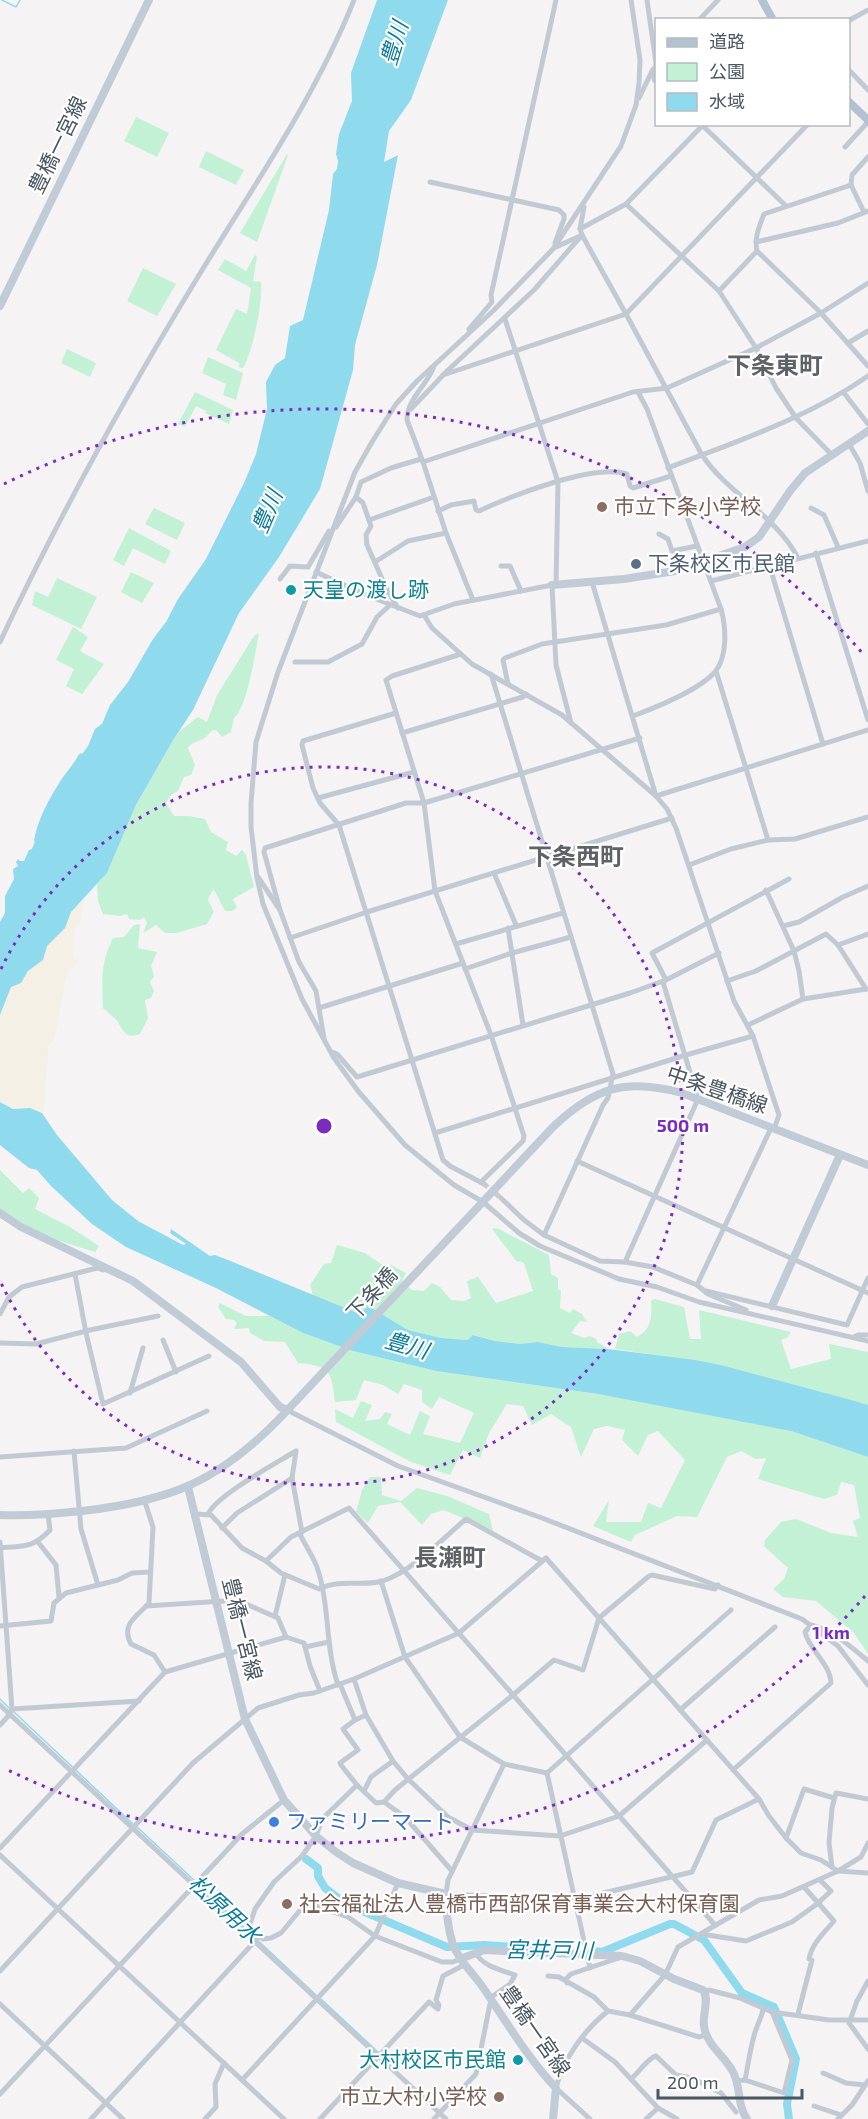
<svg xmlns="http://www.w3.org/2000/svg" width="868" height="2119" viewBox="0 0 868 2119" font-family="'Exo 2','Noto Sans JP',sans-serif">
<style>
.green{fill:#c3f1d5}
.sand{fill:#f5f0e5}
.water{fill:#90daee}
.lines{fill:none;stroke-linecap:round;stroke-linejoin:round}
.stream{stroke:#90daee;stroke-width:1.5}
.river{stroke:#90daee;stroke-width:8}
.street-tunnel{stroke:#caccce;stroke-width:5;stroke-dasharray:5 2.5;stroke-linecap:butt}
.street{stroke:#c1cad2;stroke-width:5}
.secondary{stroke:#c1cbd6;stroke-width:8}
.primary{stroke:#b3c2d1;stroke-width:8}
.ring{fill:none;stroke:#7b2cbf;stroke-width:3;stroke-dasharray:3 6}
.education-dot{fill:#8d6e63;stroke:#fff;stroke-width:2}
.service-dot{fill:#5c6f8a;stroke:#fff;stroke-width:2}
.culture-dot{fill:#0f9aa8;stroke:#fff;stroke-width:2}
.shop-dot{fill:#3f7fe0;stroke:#fff;stroke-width:2}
.labels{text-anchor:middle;stroke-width:4.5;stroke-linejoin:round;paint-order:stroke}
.street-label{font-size:21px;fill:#4a5661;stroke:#fff}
.education-label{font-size:21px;fill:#785e54;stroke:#fff;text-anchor:start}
.service-label{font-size:21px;fill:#4e5e75;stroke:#fff;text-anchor:start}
.culture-label{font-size:21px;fill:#0d838f;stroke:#fff;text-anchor:start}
.shop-label{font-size:21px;fill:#366cbe;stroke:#fff;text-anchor:start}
.water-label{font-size:22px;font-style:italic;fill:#0c7c9b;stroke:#fff}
.quarter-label{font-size:24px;font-weight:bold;fill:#5f6368;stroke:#fff}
.centre{fill:#7b2cbf;stroke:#fff;stroke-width:3}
.ring-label{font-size:18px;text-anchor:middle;font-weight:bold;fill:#7b2cbf;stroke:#fff;stroke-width:4.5;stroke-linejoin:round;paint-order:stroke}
</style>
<rect width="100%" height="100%" fill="#f5f3f3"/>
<g class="green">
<path d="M136,117L169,133L157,157L124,141Z"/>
<path d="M206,151L244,170L236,185L199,167Z"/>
<path d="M287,154L288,155L257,242L240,233Z"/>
<path d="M255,255L257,257L253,281L261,282C263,302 253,351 243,368L239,367V363L216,350L236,309L247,314L251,288L218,270L225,259L246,271Z"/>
<path d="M143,268L176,284L157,316L127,301Z"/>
<path d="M67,349L96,363L90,377L61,363Z"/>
<path d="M208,357L243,373L236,400L223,395L226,384L202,373Z"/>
<path d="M195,392L233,410L229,424L205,413L206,411L196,406L185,427L178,424Z"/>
<path d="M154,508L185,523L177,540L145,524Z"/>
<path d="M129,528L171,551L165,564L133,548L124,566L113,560Z"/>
<path d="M131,572L154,583L142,603L121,592Z"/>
<path d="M57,578L97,597L81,629L32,605L35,591L48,597Z"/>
<path d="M73,627L88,637L80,651L104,664L82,694L66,686L74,669L56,660Z"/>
<path d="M259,633C256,650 247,708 234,718L231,732L222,737L216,730L211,731C203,744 195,738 188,748L195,765L191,775L184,777L178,791L171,795L166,803L174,816H189L205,819L211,832L228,842L226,850L236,856L242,850L246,855L254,887L233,899L237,908L232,911H225L214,890L212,891L208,900L214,912L207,924L177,933H165L156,925L143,933L147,923L144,917L140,920L129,919L127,914L120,916L103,914L98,901L97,884L107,873L136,805L172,742L180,731L198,717L207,722L217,695L254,636Z"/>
<path d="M140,924L138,948L157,952L151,966L154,976L150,982L154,991L151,998L145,1000L148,1018L140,1034C127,1039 124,1033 118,1022C115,1017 108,1013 103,1008C102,980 100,964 113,938L124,937L134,925Z"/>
<path d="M0,1170L23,1193L29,1188L39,1198L35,1209L70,1227L99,1246L95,1252L40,1235L0,1211Z"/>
<path d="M493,1228L499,1229L549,1255L551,1274L558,1278V1289L561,1291L560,1308L570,1313L573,1309L582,1314L587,1322L580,1321L571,1333L584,1338L590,1336L596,1339L598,1343L601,1344L608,1349L562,1347L538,1342L520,1344L495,1341L474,1335L469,1340L441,1338L408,1330L368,1307L360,1314L313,1295L310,1285L324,1264L331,1263L337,1245L365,1253L384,1266L391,1265L406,1273L402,1280L412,1290L424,1291L432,1283L440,1287L451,1300L464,1301L471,1298L467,1281L478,1277L496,1303L533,1291L524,1263L520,1261L517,1262L492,1229Z"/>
<path d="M654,1299L684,1307L690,1339H701L699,1310L791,1332L788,1337L781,1340L791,1369L831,1359L829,1344L868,1352V1405L721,1365L615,1349L619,1334L630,1331L637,1337C652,1329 652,1316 651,1301Z"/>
<path d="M220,1303L246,1316H270L303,1333L353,1351L436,1371L598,1394L747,1421L791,1431L868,1457V1654L854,1633L816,1601L783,1597L773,1589L784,1579L788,1568L764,1546L765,1540L781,1522L796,1519L831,1533L858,1537L853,1521L860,1518L854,1485L841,1482L837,1495L824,1499L758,1479L766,1458L756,1459L741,1451L727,1457L697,1517L677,1516L635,1535L631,1542L593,1526L609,1500L606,1522H641L648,1503L661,1508L685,1460L658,1431L648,1435L638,1456L622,1440L625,1430L607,1426L594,1429L581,1457L571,1427L551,1414L532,1425L523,1406L507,1404L489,1433L480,1458L463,1450L450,1475L411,1462L336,1422L335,1409L353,1418L361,1401L372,1405L365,1421L380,1419L385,1412L392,1414L387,1424L410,1435L420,1411L430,1416L423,1434L460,1443L474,1413L439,1397L432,1409L422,1402V1390L404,1384L398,1394L383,1385L364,1380L356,1400L335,1402C331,1371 331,1366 298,1363L285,1342L264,1341L250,1333L249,1328L234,1329L237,1323L234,1320L226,1319L218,1307Z"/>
<path d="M370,1477H381L382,1495L401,1501L417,1488L447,1496L489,1514L493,1531L444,1510L431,1514L422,1525L400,1502L378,1506L368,1523L356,1512L362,1490Z"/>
</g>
<path class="sand" d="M84,898L80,923L74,929L73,959L81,960L67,972L55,1036L48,1047L44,1109L42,1113L30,1108L13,1109L0,1102V1015L11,987L21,983L28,971L43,960L47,946L64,928L71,912Z"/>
<g class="water">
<path d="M377,0H448L411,100L389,131L384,162L398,155L377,265L355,345L353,370L320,489L279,557L239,613L193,710L172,742L136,805L107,873L71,912L65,928L47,946L43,960L28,971L21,983L11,987L0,1015V922L5,913V896L14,879L13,869L18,866L16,862L18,859L20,861H24L29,850L32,849L35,841H34C37,822 47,802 58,785C64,774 73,766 79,754L83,753L88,746L95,729L102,724L110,705L128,682L153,639L166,622L178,599L206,559L244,483L256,454L267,409L266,382L275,365L285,358L290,326L303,320L329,210L333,174L337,169L338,161L336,154L339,134L352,101L351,73Z"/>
<path d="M0,1102L13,1109L30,1108L42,1113L57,1135L112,1200L138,1221L183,1245L186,1244L170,1233L171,1229L210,1256L215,1255L228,1260L360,1314L368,1306L408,1330L441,1338L468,1340L473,1335L495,1341L520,1344L538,1342L562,1347L608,1349L695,1360L721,1365L855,1401L868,1405V1457L791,1431L598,1394L436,1371L353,1351L303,1333L216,1288L126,1247L92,1224L51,1186L37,1170L29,1168L0,1145Z"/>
</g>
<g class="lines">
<g class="stream">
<path d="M2,0L16,7L20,0"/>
<path d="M0,1699L10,1709"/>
<path d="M14,1712L133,1824"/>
<path d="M137,1827L195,1881"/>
<path d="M198,1884L317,1996"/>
<path d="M321,1999L379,2053"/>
</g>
<g class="river">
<path d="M306,1859L318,1868V1876L325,1888L346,1904L447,1947L484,1945L544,1949"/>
<path d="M593,1951L602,1952L670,1924H674L704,1940L742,1993L774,2007L796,2059L787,2104L789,2119"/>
</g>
<path class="street-tunnel" d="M484,1184L501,1198"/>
<g class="street">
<path d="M631,0L640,60L639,83L636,105L621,146L553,249L493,311L417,381L396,404L372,442L355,472L278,672L256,742L251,803V827L257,878L263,904L302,999L334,1058L358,1091L405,1145L454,1185L483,1202L519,1233L540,1246L619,1279L657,1287L699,1302L868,1341"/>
<path d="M647,0L656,63L654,79L656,82"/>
<path d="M699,20L718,0"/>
<path d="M848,21L868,10"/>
<path d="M848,69L868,90"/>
<path d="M639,98L653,69"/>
<path d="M701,124L786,206"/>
<path d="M845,147L868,122"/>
<path d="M430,182L559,210L564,215V219L555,243"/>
<path d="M851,185L852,175L868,157"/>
<path d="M626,204L719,291L756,348L776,388L796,418L832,455"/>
<path d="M584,207L580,229L582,235L626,314L702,455C728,494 776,515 798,558"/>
<path d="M864,212L851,185L764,214C759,227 754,238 757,251L821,313L868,366"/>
<path d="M580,229L626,204L704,124"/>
<path d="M756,242L838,223L868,211"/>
<path d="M556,247L580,236"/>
<path d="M719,291L757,251"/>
<path d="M505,319L558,482L556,585"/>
<path d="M469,329L492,302L491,295L556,0"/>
<path d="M848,343L868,331"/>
<path d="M434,366C428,385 407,398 407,420L423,462L633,392L667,388L756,348L821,313L868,283"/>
<path d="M443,375L626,314L808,124"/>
<path d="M844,393L868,424"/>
<path d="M411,409L446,372L534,290L582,235"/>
<path d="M849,444L860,463L868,491"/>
<path d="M423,462L446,533L473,600"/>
<path d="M668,468C737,441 806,419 868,376"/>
<path d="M356,497L363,503L371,526L366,535L367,545L388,592L398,608"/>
<path d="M811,508L824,515L838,547"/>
<path d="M438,511L451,505L474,501L476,510L479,511C511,496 594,463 627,474L630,486L633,488L671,476"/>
<path d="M369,520L434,497"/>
<path d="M336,527L356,497L361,482L391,468L421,459"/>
<path d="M659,534L668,539L672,551L697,546"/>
<path d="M816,553L868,720"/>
<path d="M375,562L408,541L446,533"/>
<path d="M769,564L823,744"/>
<path d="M501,566H510L521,591"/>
<path d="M316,572L366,595L420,616L454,604L552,585L556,665L571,723"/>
<path d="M280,579L290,566L308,567L329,531"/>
<path d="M711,581L868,541"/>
<path d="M592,582L656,796L667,809L676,828L734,1001L753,1036L775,1103L779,1115L774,1129"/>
<path d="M424,615L432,628L472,664L562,715L656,796L868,730"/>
<path d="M0,642C58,518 125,397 196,280C252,188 314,100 354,0"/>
<path d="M461,654L392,676L386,680L424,803L435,891L491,1035L524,1136L523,1141L481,1182"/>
<path d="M295,662H328L362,644L377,617L390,605"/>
<path d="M716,671L768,840"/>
<path d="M491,674L613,1074L608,1098L603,1105L544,1235L600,1261L625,1262L653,1267L697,1285"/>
<path d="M508,684L503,660L505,658L542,644L666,625L721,609"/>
<path d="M396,713L303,741L302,745L313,788L320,803L339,825L443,1160L450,1166L484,1184"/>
<path d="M633,716C657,707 698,691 715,672C728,656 726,627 721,609L647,409L638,392"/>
<path d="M402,733L523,697L526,694"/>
<path d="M318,798L414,772"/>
<path d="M689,865L731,849L768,840L795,839L868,817"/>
<path d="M494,873L516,925"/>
<path d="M258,877L280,910L299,962L316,991L324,1038"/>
<path d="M766,890L794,951L799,971L803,999"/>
<path d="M280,910L264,852L265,848L406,803H424L640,738"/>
<path d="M783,926L799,922L843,897L868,886"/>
<path d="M508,928L523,1025"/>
<path d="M290,938L367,912L672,818"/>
<path d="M456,944L563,913"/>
<path d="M838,945L868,934"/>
<path d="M465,969L512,953L571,937"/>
<path d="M666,980L652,953L789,879"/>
<path d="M727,981L756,971L826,934L838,945L866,989"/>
<path d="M319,1008L463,963"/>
<path d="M748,1025L803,999L866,989"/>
<path d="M332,1052L337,1054L357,1077L630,993L666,980L719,953"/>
<path d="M435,1133L686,1055L753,1036"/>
<path d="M577,1161L868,1293"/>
<path d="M501,1198L524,1220L544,1235"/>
<path d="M625,1262L698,1099L663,982"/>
<path d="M75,1274L86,1333L103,1404L209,1356"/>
<path d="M706,1291L847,1325L868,1278"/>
<path d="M746,1310L708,1294L697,1285L771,1128"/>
<path d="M0,1314L9,1297L22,1287L97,1268L103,1270"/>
<path d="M854,1337L858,1335H868"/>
<path d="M163,1340L176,1372"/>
<path d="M0,1343L36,1344L90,1330L158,1316"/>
<path d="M130,1393L143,1348"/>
<path d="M287,1410L398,1466L542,1518L802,1619L838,1646L868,1685"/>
<path d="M74,1451L81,1529L98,1585"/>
<path d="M0,1457L126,1448L207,1411"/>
<path d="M145,1502L153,1527L149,1603C138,1616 120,1624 131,1644L154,1655L165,1672"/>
<path d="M196,1514L211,1515L242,1548L266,1561L281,1573L319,1589C341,1578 362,1587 383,1581C413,1571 442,1539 466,1519L542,1561"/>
<path d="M208,1514C217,1495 275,1464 296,1451L292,1478L302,1532"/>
<path d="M222,1528L237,1513L292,1478"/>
<path d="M300,1534C305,1545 313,1556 317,1567C330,1605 325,1647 338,1685"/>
<path d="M0,1542L12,1709L10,1714L0,1725"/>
<path d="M38,1542L56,1565L59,1597"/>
<path d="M0,1548C24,1546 33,1548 50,1530L48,1514"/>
<path d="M266,1561L291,1537L349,1508L715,1925"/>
<path d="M381,1581L405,1657L460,1737L504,1764L547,1773L731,1610"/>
<path d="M146,1606L224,1601L246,1604L278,1618L286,1637"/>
<path d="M275,1616L285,1575"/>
<path d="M0,1626L51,1621L54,1603L66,1593L118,1580L132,1573L150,1572"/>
<path d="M305,1647L329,1642"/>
<path d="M354,1679L366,1715L393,1761L408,1779L448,1817L472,1830L560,1836L619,1816L707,1740"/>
<path d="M340,1684L355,1720"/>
<path d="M0,1705L446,2119"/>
<path d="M12,1709L139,1701"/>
<path d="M680,1710L775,1627"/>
<path d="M366,1715L355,1720L343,1729L358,1750L340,1763L341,1765L357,1785L376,1803L384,1802L405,1817L452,1871"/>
<path d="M504,1764L448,1880L446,1894L574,1900L692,1872L716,1820L759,1799"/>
<path d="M733,1770L831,1683C830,1663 809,1650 805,1632L811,1625C834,1631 850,1646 868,1661"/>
<path d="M547,1773L590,1968"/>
<path d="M357,1785L322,1819L316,1836L302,1856L274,1882L255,1909L249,1927L263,1939L271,1938L281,1933L302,1908L313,1905L348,1917L375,1936L442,1962H453L460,1959"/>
<path d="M364,1791L371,1777L393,1761"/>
<path d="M834,1798L804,1789L786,1838L801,1853L821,1860L838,1871L868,1873"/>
<path d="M384,1802L395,1790L513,1695L554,1660L583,1670L599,1618L649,1576L652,1575L715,1589L718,1585"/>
<path d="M0,1848L165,1672L286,1637L304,1643L310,1666L320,1691"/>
<path d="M0,1855L284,2119"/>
<path d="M832,1867L829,1843L832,1808L836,1793L868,1799"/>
<path d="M701,1934L746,1941L792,1922L817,1904L831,1891L820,1880"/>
<path d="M475,1952C482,1966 501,1970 515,1975L510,1984L490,1998"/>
<path d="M0,1971L193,1763L258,1708L299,1695L314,1693L354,1679L459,1633L546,1558L759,1799L769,1816L786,1838"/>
<path d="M548,1976L559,1977L594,1997L608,2011L630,2015L699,2037L706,2035"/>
<path d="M868,1981L857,2001L849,2023L868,2049"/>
<path d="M567,1983L566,1979L571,1974L619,1958"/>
<path d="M705,1992L709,1990L740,1998L772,2012L829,2020H868"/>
<path d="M0,2004L123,2119"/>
<path d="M798,2014L812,1960L809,1959C812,1943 824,1933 834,1921L804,1887"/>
<path d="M630,2015L665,1975L678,1947L759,1900L782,1896L838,1871L861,1857L868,1843"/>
<path d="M582,2038L615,2062L658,2108L677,2119"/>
<path d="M823,2073L846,2083L864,2085"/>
<path d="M631,2079C638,2073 648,2058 656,2056L676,2075L692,2078L721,2093L736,2112"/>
<path d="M242,2080L375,1936L398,1883"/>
<path d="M745,2080C748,2065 750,2050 754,2036C756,2026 762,2018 763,2009"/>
<path d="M737,2081L745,2080L784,2093L792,2060L772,2012"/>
<path d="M0,2094L242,1834L284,1800"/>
<path d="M814,2106L841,2115"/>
<path d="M91,2119L257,1939"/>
<path d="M205,2119L216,2107L215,2084L224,2063"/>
<path d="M320,2119L429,2002L438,2009L439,2005L436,2000L443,1976L464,1965"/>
<path d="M434,2119L476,2074L491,1999"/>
<path d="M590,2119L556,2088C563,2059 585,2029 608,2011"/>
<path d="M646,2119L658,2108"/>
<path d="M838,2119L852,2105L868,2081"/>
</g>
<g class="secondary">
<path d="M0,306L149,0"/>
<path d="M552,585L624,579L675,571L745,547L759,537L790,491L805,473L868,431"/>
<path d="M0,1213L21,1227L133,1281L241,1362L280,1407L287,1410"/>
<path d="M772,1306L840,1155"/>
<path d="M188,1487L245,1719L284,1800L316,1836L336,1852L353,1863L398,1883L446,1894C446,1911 448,1929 453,1945C460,1962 472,1972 482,1986C506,2021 527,2057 556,2088L553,2119"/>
<path d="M0,1515C28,1516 55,1514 82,1511C170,1501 218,1482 280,1418L553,1127C595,1087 626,1078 682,1093L868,1165"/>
<path d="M460,1959L484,1950L622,1956L640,1961L674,1979L703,1990C710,1999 702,2015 704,2026C707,2047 726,2056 734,2074C741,2089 737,2105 747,2119"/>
</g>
<g class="primary">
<path d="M762,0L773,20"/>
<path d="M848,101L868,120"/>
</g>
</g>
<g class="ring">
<path d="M1 969A359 359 0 1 1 1 1283"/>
<path d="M865 1596A717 717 0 0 1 4 1768M4 484A717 717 0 0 1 865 656"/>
</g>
<g class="education-dot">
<circle cx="602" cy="507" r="6"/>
<circle cx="287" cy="1904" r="6"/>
<circle cx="499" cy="2097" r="6"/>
</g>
<circle class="service-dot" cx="636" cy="564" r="6"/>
<g class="culture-dot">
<circle cx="291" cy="590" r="6"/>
<circle cx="518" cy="2060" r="6"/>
</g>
<circle class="shop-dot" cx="274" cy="1822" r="6"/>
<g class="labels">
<g class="street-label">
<text transform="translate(58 145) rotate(-64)" y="7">豊橋一宮線</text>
<text transform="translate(717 1090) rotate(19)" y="7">中条豊橋線</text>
<text transform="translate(372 1294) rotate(-47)" y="7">下条橋</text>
<text transform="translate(242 1629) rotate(76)" y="7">豊橋一宮線</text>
<text transform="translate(535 2031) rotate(55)" y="7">豊橋一宮線</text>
</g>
<g class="education-label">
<text x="614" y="514">市立下条小学校</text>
<text x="299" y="1911">社会福祉法人豊橋市西部保育事業会大村保育園</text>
<text x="487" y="2104" text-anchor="end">市立大村小学校</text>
</g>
<g class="service-label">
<text x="648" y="571">下条校区市民館</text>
</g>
<g class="culture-label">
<text x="303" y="597">天皇の渡し跡</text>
<text x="506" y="2067" text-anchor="end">大村校区市民館</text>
</g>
<g class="shop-label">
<text x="286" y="1829">ファミリーマート</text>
</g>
<g class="water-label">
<text transform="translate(394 43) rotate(-73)" y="8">豊川</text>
<text transform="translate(267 511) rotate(-67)" y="8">豊川</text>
<text transform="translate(407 1345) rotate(16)" y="8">豊川</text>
<text transform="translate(225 1909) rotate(43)" y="8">松原用水</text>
<text transform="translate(549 1950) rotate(1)" y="8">宮井戸川</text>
</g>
<g class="quarter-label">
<text x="775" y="374">下条東町</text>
<text x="576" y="865">下条西町</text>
<text x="450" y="1566">長瀬町</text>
</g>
</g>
<circle cx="324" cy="1126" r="9" class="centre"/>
<g class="ring-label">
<text x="683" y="1132">500 m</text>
<text x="831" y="1639">1 km</text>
</g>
<rect x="655" y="18" width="195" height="108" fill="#ffffff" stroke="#b7bbc0" stroke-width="1.5"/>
<rect x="667" y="38" width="30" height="9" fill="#b3c2d1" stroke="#b7bbc0" stroke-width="1.5"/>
<text x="709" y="48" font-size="18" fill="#4a5661">道路</text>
<rect x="667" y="63" width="30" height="18" fill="#c3f1d5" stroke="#b7bbc0" stroke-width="1.5"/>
<text x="709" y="78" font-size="18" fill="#4a5661">公園</text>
<rect x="667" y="93" width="30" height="18" fill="#90daee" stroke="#b7bbc0" stroke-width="1.5"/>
<text x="709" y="108" font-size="18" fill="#4a5661">水域</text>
<path d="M658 2089v9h144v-9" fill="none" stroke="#4a5661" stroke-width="3"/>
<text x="667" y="2089" font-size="18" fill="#4a5661" stroke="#ffffff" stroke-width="4.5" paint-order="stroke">200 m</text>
</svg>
